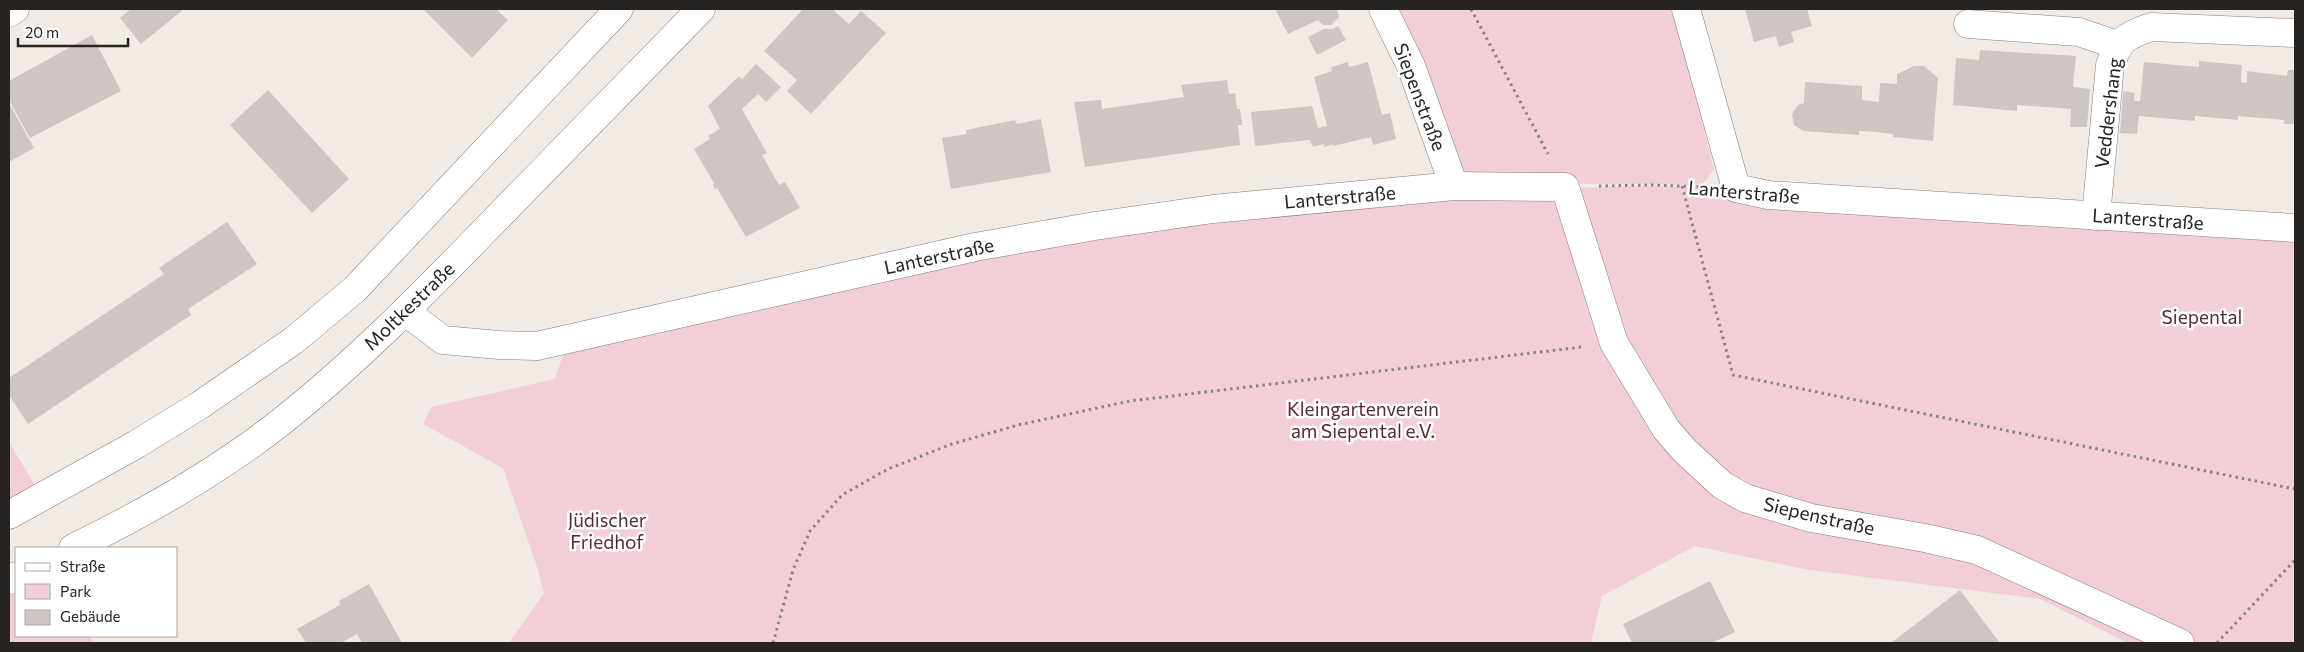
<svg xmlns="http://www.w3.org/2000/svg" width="2304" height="652" viewBox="0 0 2304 652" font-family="Commissioner,sans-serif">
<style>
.green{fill:#f2ced7}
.building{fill:#cfc5c3}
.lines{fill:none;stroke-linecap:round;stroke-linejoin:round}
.minor-casing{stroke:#867f7a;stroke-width:29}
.path{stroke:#898480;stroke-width:3;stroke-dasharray:2.5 4;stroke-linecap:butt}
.minor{stroke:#fff;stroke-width:28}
.labels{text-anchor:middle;stroke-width:5;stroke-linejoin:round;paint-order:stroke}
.street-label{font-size:19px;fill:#262321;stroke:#fff}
.park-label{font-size:19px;fill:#592838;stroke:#fff}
</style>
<rect width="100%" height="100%" fill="#f2ebe5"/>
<g class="green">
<path d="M1385,9H1673L1714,169L1701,186C1619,182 1537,185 1456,184Z"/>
<path d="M1652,186L1740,188L2295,229V643H2128L2040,599L1809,570L1695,546L1602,596L1591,643H509L544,593L537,567L503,468L423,424L431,407L555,379L563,355L758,299L1091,228L1566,188Z"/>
<path d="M9,442L40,494L9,510Z"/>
<path d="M16,589V636H90L92,643H9V593Z"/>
</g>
<g class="building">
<path d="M131,9H184L141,44L120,18Z"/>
<path d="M423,9H496L508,20L472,58Z"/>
<path d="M803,9H832L849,24L861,11L886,33L811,114L787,91L797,80L764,51Z"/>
<path d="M1275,9H1337L1339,17L1331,25H1323L1318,20L1288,34Z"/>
<path d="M1745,9H1807L1812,26L1791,32L1794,42L1779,47L1776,36L1754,42Z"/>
<path d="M1338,26L1346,40L1317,55L1308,37L1324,29H1333Z"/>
<path d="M92,35L121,91L30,138L9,100V81Z"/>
<path d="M1980,50L2076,56L2073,87L2090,89L2087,127H2070L2071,109L2017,105V111L1953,105L1956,58L1979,60Z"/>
<path d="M2199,61L2242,65L2241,82L2247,83V71L2287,76L2288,70H2295V124H2284V120L2238,116V120L2195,116V121L2139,116L2137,134L2120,133L2123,91L2135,93L2134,101H2140L2144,62L2199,67Z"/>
<path d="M1348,62L1349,67L1368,62L1382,115L1390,113L1396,139L1373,145L1371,137L1333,146V144L1324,147V144L1313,147L1310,140L1255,146L1251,112L1312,106L1318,128L1327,126L1314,77L1332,71L1331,67Z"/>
<path d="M756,64L781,87L766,102L758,94L742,109L767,153L762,155L779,185L785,182L800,208L746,237L717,188L715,189L713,184L714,183L694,149L710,139L708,136L720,129L708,106L739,76L742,79Z"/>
<path d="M1914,66H1924L1938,78L1933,141L1893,137V134L1876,132L1859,131V135L1803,131L1794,125L1792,114L1798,105L1804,103L1805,82L1862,86V100L1879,102L1880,83L1897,84V74Z"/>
<path d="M1227,80L1229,94L1235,93L1237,109H1240L1242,125H1238L1240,145L1085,167L1074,102L1101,100L1102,109L1184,97L1181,85Z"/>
<path d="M268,90L349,179L312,213L230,125Z"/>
<path d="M9,103L34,148L9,162Z"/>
<path d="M1041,119L1051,172L951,189L942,138L967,134L966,130L990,125L1015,120L1017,124Z"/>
<path d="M227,222L257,264L188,309L191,315L28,424L9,395V378L164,274L159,268Z"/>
<path d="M1710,581L1735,632L1712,643H1632L1623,624Z"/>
<path d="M369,584L402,643H362L357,634L341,643H306L297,629L340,605L339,601Z"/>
<path d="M1960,590L2000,643H1891Z"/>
</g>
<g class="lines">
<defs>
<g id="minor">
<path d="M1383,9L1411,66L1454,186"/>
<path d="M1686,9L1736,188L1768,195L2295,228"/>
<path d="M9,13L15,9"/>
<path d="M1968,24L2079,32L2117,45"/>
<path d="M2096,216L2110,65C2119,40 2125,36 2151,27L2295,33"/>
<path d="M406,312L443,340L499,345L537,346L975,247L1095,226L1213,209L1454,186L1565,187L1614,343L1666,429L1684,450L1722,485L1745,498L1811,518L1925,538L1977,550L2180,643"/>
<path d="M9,515L137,444L200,405L293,341L355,289L619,9"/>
<path d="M73,548C145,513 214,474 277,425C355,364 424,293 493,222C563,151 632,80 701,9"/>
<path d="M9,580L16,576"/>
</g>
</defs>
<use href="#minor" class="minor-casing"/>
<g class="path">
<path d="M1471,9L1548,154"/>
<path d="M1599,186L1652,185L1703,187"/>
<path d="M1682,186L1733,375L2295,489"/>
<path d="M773,643L793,570L810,531L842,495L888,469L952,444L1018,425L1130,401L1582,347"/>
<path d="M2217,643L2295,560"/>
</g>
<use href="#minor" class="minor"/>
</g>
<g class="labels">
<g class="street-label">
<text transform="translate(1420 97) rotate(69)" y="7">Siepenstraße</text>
<text transform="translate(2108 113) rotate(-83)" y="7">Veddershang</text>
<text transform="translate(1744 192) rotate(5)" y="7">Lanterstraße</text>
<text transform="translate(1340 197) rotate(-5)" y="7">Lanterstraße</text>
<text transform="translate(2148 219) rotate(4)" y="7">Lanterstraße</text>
<text transform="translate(939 256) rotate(-12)" y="7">Lanterstraße</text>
<text transform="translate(409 306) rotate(-44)" y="7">Moltkestraße</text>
<text transform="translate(1819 516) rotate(13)" y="7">Siepenstraße</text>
</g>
<g class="park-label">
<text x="2202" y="324">Siepental</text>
<text x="1363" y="416">Kleingartenverein<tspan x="1363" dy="22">am Siepental e.V.</tspan></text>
<text x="607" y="527">Jüdischer<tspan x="607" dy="22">Friedhof</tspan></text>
</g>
</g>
<rect width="2304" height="652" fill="none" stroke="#262321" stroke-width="20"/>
<rect x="15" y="547" width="162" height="90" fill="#ffffff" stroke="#a8a7a6"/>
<rect x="25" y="563" width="25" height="8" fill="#ffffff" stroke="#a8a7a6"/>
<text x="60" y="572" font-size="15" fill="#262321">Straße</text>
<rect x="25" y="584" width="25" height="15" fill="#f2ced7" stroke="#a8a7a6"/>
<text x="60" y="597" font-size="15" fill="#262321">Park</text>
<rect x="25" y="610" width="25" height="15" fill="#cfc5c3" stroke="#a8a7a6"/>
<text x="60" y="622" font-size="15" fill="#262321">Gebäude</text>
<path d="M18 38v8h110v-8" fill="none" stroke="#262321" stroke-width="2.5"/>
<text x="25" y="38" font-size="15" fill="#262321" stroke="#ffffff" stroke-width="4" paint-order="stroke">20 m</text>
</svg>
